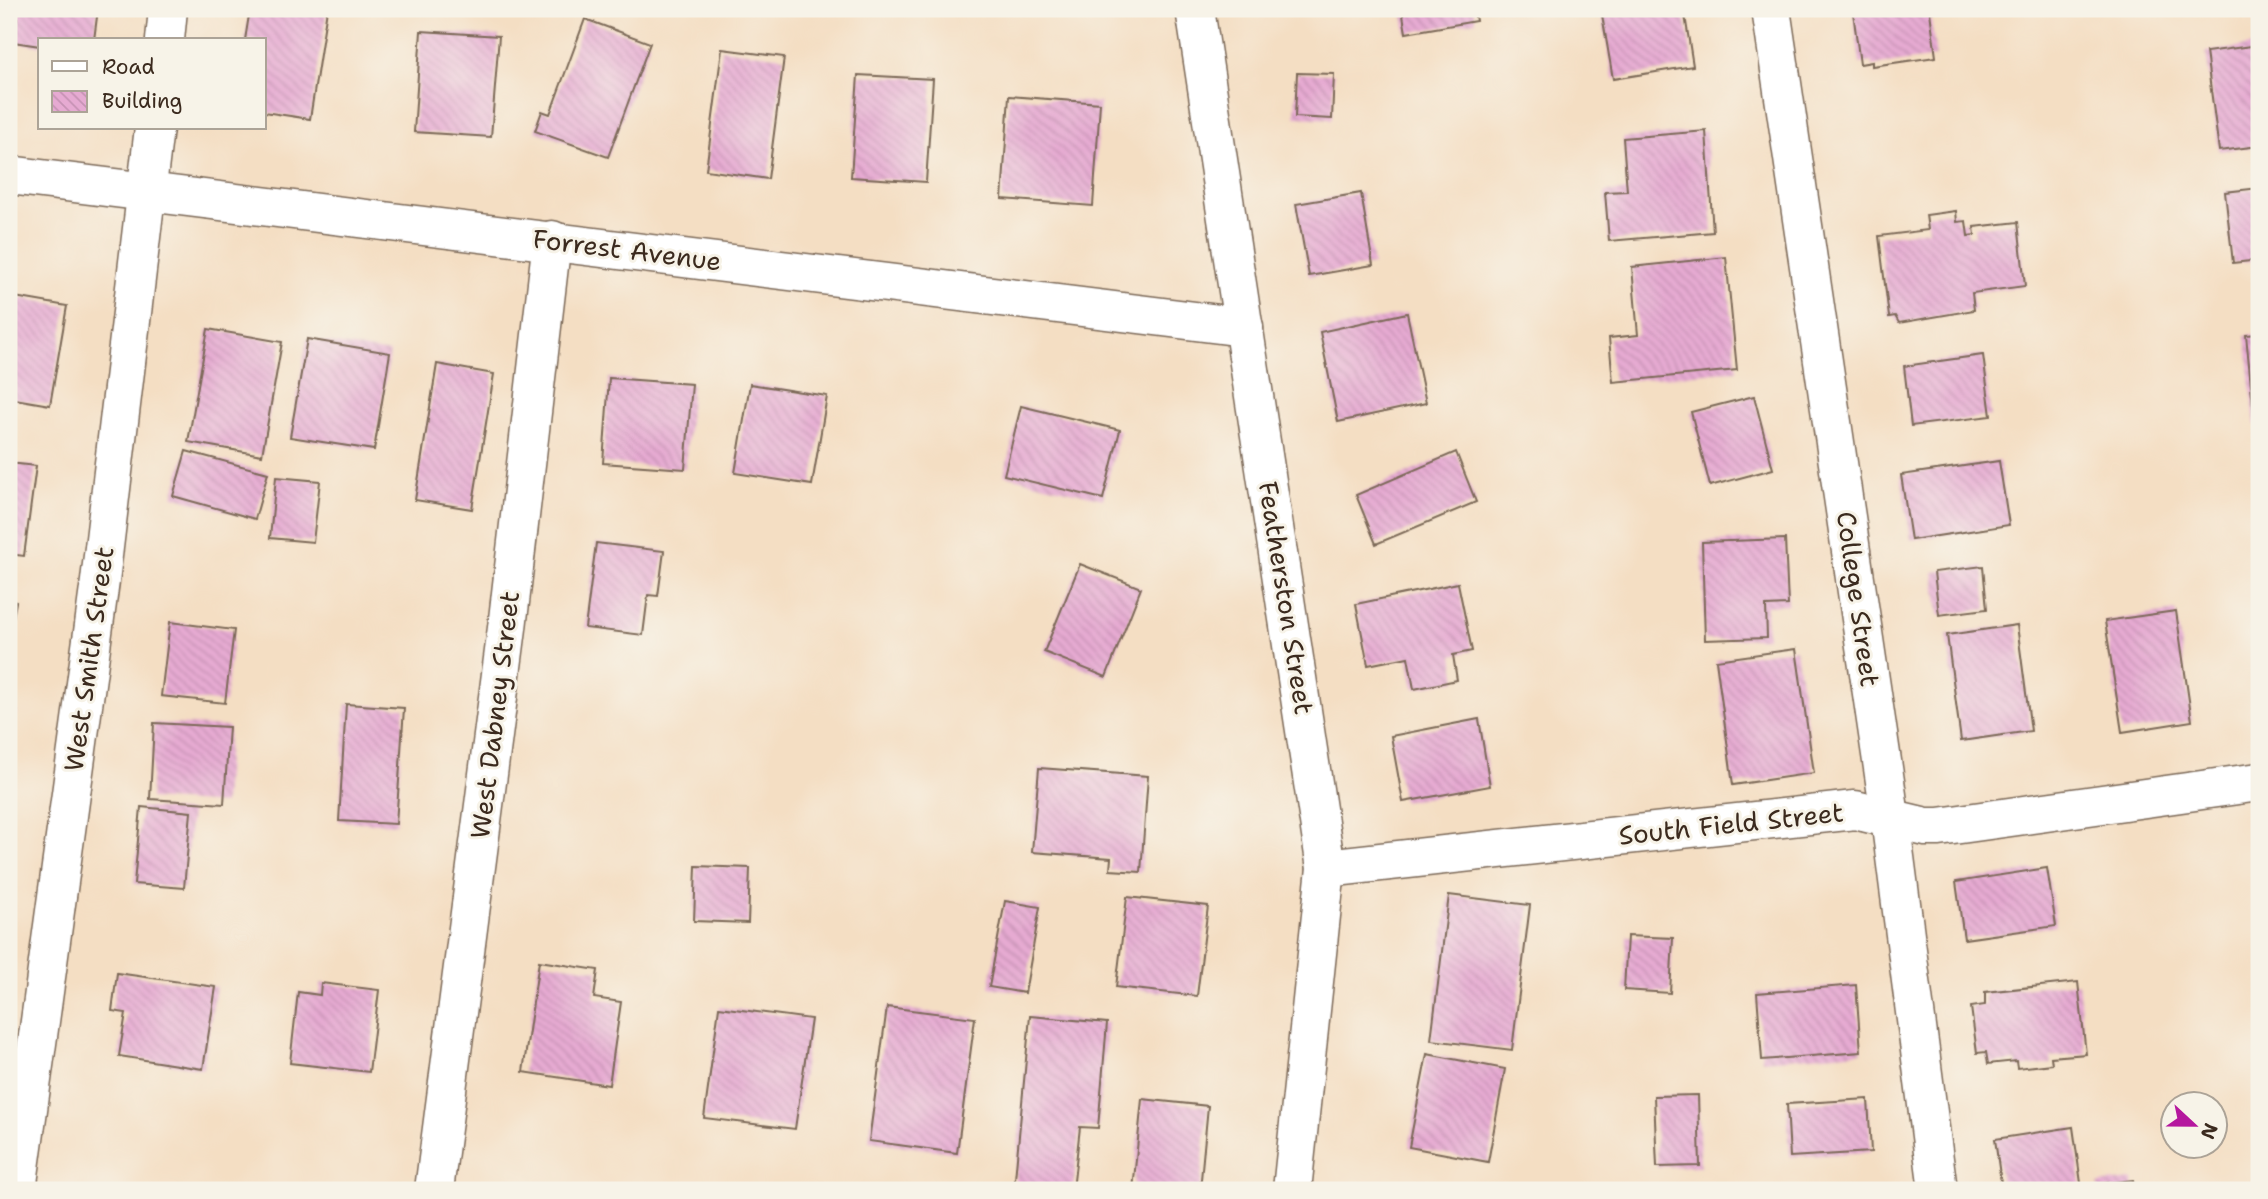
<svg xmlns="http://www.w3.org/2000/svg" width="2268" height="1199" viewBox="0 0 2268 1199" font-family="'Shantell Sans',sans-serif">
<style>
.building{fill:url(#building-back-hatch)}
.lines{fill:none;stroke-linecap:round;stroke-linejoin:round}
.street-casing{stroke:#7c6958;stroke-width:41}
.street{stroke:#fff;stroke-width:38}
.labels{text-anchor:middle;stroke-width:6;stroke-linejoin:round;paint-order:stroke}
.street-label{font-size:26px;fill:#3b2a1e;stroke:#f7f3e8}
</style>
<defs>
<pattern id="building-back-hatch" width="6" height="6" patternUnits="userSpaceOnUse" patternTransform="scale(1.75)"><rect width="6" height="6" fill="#e6aad2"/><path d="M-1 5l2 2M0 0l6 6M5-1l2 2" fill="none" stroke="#c692b4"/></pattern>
</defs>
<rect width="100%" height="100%" fill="#f7f3e8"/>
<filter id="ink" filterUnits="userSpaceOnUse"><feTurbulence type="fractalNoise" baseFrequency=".0143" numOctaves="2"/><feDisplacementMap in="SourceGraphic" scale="14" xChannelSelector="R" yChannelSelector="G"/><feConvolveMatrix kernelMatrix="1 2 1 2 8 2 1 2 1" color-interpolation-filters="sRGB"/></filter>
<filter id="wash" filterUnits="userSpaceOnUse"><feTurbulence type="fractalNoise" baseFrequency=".00686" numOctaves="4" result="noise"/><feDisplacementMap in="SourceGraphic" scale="28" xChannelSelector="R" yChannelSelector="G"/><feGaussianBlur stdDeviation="1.57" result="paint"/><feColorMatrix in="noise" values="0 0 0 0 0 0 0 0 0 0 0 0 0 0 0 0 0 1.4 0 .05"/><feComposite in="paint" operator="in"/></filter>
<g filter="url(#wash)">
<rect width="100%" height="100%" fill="#f4dec3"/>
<g id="blocks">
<g class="building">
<path d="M18,9H98L94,40H40V46L13,42Z"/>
<path d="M250,9H327L310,119L264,112V40H245Z"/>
<path d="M1402,9H1474L1476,21L1406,33Z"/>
<path d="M1601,9H1684L1693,66L1613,79Z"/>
<path d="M1840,9H1944L1930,12L1936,57L1872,66V62L1860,64L1853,12L1841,13Z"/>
<path d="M585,19L650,43L608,157L535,131L542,111L550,114Z"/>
<path d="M421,31L499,36L491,137L414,132Z"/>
<path d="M2259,45V146L2219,151L2206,52Z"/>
<path d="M722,49L784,57L768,179L706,170Z"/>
<path d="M1297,73L1334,74L1332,119L1295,117Z"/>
<path d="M858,75L933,79L926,182L851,177Z"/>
<path d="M1009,96L1100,103L1093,206L1002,199Z"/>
<path d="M1706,131L1713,232L1609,241L1605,192L1627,191L1623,138Z"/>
<path d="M2259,188V260L2233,263L2225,192Z"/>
<path d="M1361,193L1373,265L1309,276L1296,204Z"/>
<path d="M1956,211L1957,222L1966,221L1968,236L1975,235L1974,227L2018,222L2025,286L1972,293L1974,310L1899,323L1895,316L1889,317L1879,236L1928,230L1926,215Z"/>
<path d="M1726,257L1737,370L1613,382L1609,338L1638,335L1632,267Z"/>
<path d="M9,296L67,306L50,405L9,398Z"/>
<path d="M1407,313L1426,403L1338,422L1320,332Z"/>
<path d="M208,329L282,342L262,455L188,442Z"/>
<path d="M2259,334V424L2255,425L2246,335Z"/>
<path d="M307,339L390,353L374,450L290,437Z"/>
<path d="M1983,355L1991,416L1911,426L1904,366Z"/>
<path d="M437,364L494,374L472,509L415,500Z"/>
<path d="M609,378L692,384L685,469L603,463Z"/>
<path d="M750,384L827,396L812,485L735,473Z"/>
<path d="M1754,396L1773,469L1710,486L1691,412Z"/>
<path d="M1021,406L1120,430L1103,499L1004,475Z"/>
<path d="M186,451L268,473L255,519L173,496Z"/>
<path d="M1456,452L1476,502L1376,544L1356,495Z"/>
<path d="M1999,461L2009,525L1911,540L1901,475Z"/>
<path d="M9,463L36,466L24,556L9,554Z"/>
<path d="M276,477L320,481L313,542L270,538Z"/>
<path d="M1785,539L1788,605L1766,606L1767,638L1705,640L1702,542Z"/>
<path d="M596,543L664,551L658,596L648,595L643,635L585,628Z"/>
<path d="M1080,564L1141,588L1106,677L1044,652Z"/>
<path d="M1983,566L1987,609L1939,615L1934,572Z"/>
<path d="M1458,583L1472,651L1453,655L1457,680L1414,689L1408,657L1368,665L1356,604Z"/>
<path d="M9,600L16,602L10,634H9Z"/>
<path d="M2176,611L2192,721L2122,732L2105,621Z"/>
<path d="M170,622L234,630L225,703L161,696Z"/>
<path d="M2017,625L2031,731L1961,741L1947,635Z"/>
<path d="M1796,649L1814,773L1733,785L1716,660Z"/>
<path d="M346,704L404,708L396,824L339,821Z"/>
<path d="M9,708L17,711L9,731Z"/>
<path d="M1479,719L1490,786L1403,802L1391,736Z"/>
<path d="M154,723L229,727L224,804L150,799Z"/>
<path d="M1039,768L1148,776L1141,872L1110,870L1111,858L1032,852Z"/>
<path d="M141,807L191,812L184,888L134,884Z"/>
<path d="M696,866L750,868L748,923L694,921Z"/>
<path d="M2047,868L2056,926L1964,939L1956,882Z"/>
<path d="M1449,895L1530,905L1512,1050L1431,1040Z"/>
<path d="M1127,897L1208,906L1197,996L1116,987Z"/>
<path d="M1005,901L1040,907L1025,993L989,987Z"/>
<path d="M1627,936L1673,938L1670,993L1624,990Z"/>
<path d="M539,961L598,970L594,998L621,1002L609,1085L523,1072Z"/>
<path d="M117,973L216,987L203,1069L119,1056L126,1013L112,1011Z"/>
<path d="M2078,982L2086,1054L2051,1057L2052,1064L2017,1068L2016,1061L1988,1064L1986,1052L1977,1053L1971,1007L1985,1005V992Z"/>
<path d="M321,983L379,990L369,1072L290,1063L298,992L320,995Z"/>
<path d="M1856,985L1861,1052L1762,1060L1757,993Z"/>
<path d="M719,1007L811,1019L795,1129L704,1118Z"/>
<path d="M887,1007L975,1018L957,1153L869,1141Z"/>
<path d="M1030,1016L1107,1023L1098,1128L1080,1127L1073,1190H1014Z"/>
<path d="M1427,1054L1505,1069L1488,1162L1409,1147Z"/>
<path d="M1698,1095L1700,1166L1657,1167L1654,1096Z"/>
<path d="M1142,1099L1208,1106L1200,1190H1133Z"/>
<path d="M1868,1099L1871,1152L1790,1157L1787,1104Z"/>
<path d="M2073,1127L2082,1190H2002L1995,1139Z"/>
<path d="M2133,1180L2134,1190H2099L2098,1184Z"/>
</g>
</g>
</g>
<g filter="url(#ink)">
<use href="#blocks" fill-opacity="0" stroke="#7c6958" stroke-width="2"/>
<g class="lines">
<defs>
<g id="street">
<path d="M1195,9L1326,868L1292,1190"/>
<path d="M1771,9L1887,795L1938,1190"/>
<path d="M165,40L168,9"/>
<path d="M9,175L1244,327"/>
<path d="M1326,868L1855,810L1926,827H1939L2259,782"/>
<path d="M17,1190L100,581L154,128"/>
<path d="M434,1190L507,628L552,240"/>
</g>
</defs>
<use href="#street" class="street-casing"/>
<use href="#street" class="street"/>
</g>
</g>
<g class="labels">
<g class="street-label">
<text transform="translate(627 250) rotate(7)" y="9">Forrest Avenue</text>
<text transform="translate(1286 598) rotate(81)" y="9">Featherston Street</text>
<text transform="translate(1858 599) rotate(82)" y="9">College Street</text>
<text transform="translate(89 659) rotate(-82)" y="9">West Smith Street</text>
<text transform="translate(495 715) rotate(-83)" y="9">West Dabney Street</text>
<text transform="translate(1731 824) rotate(-6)" y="9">South Field Street</text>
</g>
</g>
<rect width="2268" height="1199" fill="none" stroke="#f7f3e8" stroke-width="35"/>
<rect x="38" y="38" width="228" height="91" fill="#f7f3e8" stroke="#aca397" stroke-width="2"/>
<rect x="52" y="61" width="35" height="10" fill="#ffffff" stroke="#aca397" stroke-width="2"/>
<text x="102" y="74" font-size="21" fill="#3b2a1e">Road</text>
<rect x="52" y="91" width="35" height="21" fill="url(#building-back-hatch)" stroke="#aca397" stroke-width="2"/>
<text x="102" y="108" font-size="21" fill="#3b2a1e">Building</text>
<g transform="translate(2194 1125) rotate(112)"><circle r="33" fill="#f7f3e8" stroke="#aca397" stroke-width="2"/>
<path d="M0-5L12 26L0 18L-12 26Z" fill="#b5179e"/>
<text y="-10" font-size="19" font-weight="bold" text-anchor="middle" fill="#3b2a1e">N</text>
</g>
</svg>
